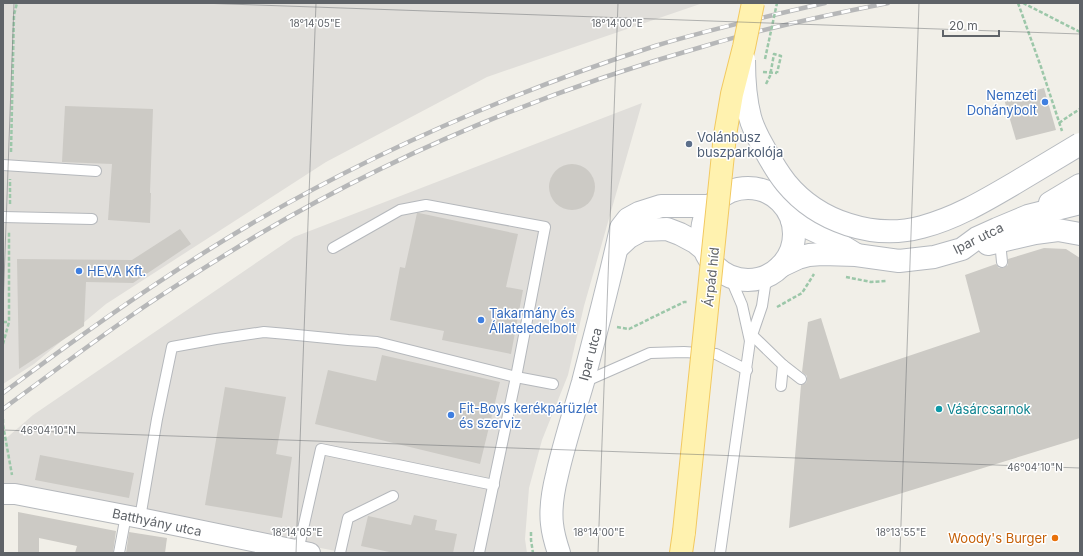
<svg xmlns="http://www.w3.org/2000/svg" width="1083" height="556" viewBox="0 0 1083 556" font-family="Inter,sans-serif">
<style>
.industrial{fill:#e0deda}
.building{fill:#cccac5}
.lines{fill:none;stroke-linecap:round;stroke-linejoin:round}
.lane-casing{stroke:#b5b8bc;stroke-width:12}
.street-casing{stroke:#b5b8bc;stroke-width:22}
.secondary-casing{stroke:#b6babf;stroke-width:24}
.primary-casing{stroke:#f2c960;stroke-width:24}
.path{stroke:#9cc7a9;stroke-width:2.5;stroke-dasharray:4 2;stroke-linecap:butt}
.lane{stroke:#fff;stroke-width:10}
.street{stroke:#fff;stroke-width:20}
.secondary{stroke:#fff;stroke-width:22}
.primary{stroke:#fff2af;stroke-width:22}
.rail-casing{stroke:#b6b7b8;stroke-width:4.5}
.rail{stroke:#fff;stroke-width:3;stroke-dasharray:9;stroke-linecap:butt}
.secondary-bridge-casing{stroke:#b6babf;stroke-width:24;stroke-linecap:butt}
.primary-bridge-casing{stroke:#f2c960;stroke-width:24;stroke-linecap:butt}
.path-bridge{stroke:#9cc7a9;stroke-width:2.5;stroke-dasharray:4 2;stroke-linecap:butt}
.secondary-bridge{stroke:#fff;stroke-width:22}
.primary-bridge{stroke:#fff2af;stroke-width:22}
.ticks{fill:none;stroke:#5f6368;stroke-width:1;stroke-opacity:0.45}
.shop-dot{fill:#3f7fe0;stroke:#fff;stroke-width:1.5}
.service-dot{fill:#5c6f8a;stroke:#fff;stroke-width:1.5}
.culture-dot{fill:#0f9aa8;stroke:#fff;stroke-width:1.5}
.food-dot{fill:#e8710a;stroke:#fff;stroke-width:1.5}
.labels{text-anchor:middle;stroke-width:3;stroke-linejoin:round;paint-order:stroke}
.shop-label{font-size:13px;fill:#366cbe;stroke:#fff;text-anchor:start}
.service-label{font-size:13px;fill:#4e5e75;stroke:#fff;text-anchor:start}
.street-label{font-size:13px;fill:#5f6368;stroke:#fff}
.culture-label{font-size:13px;fill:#0d838f;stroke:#fff;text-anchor:start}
.food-label{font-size:13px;fill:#c56008;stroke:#fff;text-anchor:end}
.ticks-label{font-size:10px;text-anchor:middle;fill:#5f6368;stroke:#fff;stroke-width:3;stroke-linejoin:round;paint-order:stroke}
</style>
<rect width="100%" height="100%" fill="#f1efe8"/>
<g class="industrial">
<path d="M3,3H703L487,77L326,162L106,304L34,364L3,384Z"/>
<path d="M642,103L584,306L568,375L542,440L529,488L525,539L527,553H346L16,488L3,490V441L33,415L294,237Z"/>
</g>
<g class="building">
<path d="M1044,88L1056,130L1016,140L1004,99Z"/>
<path d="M65,106L153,109L150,193H151L150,223L108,220L112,164L62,162Z"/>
<circle cx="572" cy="187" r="23"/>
<path d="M417,213H419L518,234L506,287L523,290L511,354L442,340L444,331L390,320L400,267L405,268Z"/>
<path d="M180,229L191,244L133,283L86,282L84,326L19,369L17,259L132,260Z"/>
<path d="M1044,248L1066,249L1080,258V438L789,528L801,385L806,383L807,380V376L802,372L808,322L821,318L840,379L980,332L965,275L996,264L999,268H1003L1008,265V259Z"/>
<path d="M382,355L500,382L480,464L315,424L328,370L376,381Z"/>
<path d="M225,387L286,397L276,454L292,457L282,518L205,505Z"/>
<path d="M40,455L134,473L129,498L35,480Z"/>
<path d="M18,512L116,531L113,553H75L77,546L39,538V553H18Z"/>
<path d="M414,515L437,520L435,530L457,534L453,553H394L361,546L368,516L411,525Z"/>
<path d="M129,532L167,538L165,553H126Z"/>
</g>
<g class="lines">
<defs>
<g id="lane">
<path d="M3,165L96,171"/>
<path d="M3,217L92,219"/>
<path d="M1000,241L1002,262"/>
<path d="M333,248L400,210L426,205L545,227L516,377L479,553"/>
<path d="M730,277L742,305L750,341"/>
<path d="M752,335L783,365L801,379"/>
<path d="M584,382L650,353L684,352L716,354L747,370"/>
<path d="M781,386L783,365"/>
<path d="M140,518L157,419L172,347L216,339L264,332L287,334L348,340L377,342L516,377L553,384"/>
<path d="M298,551L321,449L494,485"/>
<path d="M119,553L126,515"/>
<path d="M340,553L348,518L393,496"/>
<path d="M720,553L750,341L762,306L765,286L771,274"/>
</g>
<path id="street" d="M3,494H15L140,518L310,553"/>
<g id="secondary">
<circle cx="748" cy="234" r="46"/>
<path d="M1050,203L1080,185"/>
<path d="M792,220L824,235L855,254"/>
<path d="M988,244L1035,233L1058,230L1080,234"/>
<path d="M617,248L629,237L642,230L667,229L680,234L695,242L705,250"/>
<path d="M781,266L798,258L809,255L822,254L856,255L899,261L934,257L962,249L977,238L997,229L1028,216L1080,203"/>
<path d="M559,553C556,544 553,534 552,524C550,507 553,491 557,475C564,444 574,413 583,382C596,331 610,280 621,228L628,219L639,213L661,206H712"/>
</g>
<path id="primary" d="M681,553L684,532"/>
</defs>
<use href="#lane" class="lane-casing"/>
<use href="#street" class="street-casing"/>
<use href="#secondary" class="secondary-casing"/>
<use href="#primary" class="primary-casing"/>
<g class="path">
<path d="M1018,3L1041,67L1062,131"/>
<path d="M1023,3L1080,32"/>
<path d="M766,84L770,76L774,54L781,56L777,73"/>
<path d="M1059,123L1072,114L1080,109"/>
<path d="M11,152L14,15L17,3"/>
<path d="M10,204V179"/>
<path d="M846,277L871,282L886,281"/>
<path d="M777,307L802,293L814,274"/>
<path d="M3,322H9"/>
<path d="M617,327L629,329L684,302H688"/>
<path d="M3,344L9,322V231"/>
<path d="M3,419V425L12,475"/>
<path d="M531,532V540L533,553"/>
</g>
<use href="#lane" class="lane"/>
<use href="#street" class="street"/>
<use href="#secondary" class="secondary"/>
<use href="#primary" class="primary"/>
<defs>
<g id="rail">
<path d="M3,393C83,333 164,275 251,224C378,150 515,91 655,46C711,29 768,16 825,3"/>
<path d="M3,409C46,377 90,344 135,313C174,286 215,261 256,236C396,153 549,90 705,46C765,28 827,15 888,3"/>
</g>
</defs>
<use href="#rail" class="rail-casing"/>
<use href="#rail" class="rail"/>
<defs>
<path id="secondary-bridge" d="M744,60C744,79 745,98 750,117C753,129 759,139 765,150C771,161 778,173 786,183C818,222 874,240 922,227C956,218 986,200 1015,183C1037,170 1058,157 1080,144"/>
<path id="primary-bridge" d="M684,532L725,135L732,94L744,47L753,3"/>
</defs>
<use href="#secondary-bridge" class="secondary-bridge-casing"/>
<use href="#primary-bridge" class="primary-bridge-casing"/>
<g class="path-bridge">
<path d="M765,59L777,3"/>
<path d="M763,72L777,73"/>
</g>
<use href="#secondary-bridge" class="secondary-bridge"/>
<use href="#primary-bridge" class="primary-bridge"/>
</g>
<path class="ticks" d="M200,3L1080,34M3,308L14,3M3,430L1080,468M296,553L316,3M598,553L618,3M900,553L919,3"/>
<g class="shop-dot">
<circle cx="1045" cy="102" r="4"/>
<circle cx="79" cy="271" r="4"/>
<circle cx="481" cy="320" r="4"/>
<circle cx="451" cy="415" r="4"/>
</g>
<circle class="service-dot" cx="689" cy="144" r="4"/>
<circle class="culture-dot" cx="939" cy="409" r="4"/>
<circle class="food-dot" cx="1055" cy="538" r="4"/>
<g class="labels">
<g class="shop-label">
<text x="1037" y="100" text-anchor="end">Nemzeti<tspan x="1037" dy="15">Dohánybolt</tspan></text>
<text x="87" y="276">HEVA Kft.</text>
<text x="489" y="318">Takarmány és<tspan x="489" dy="15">Állateledelbolt</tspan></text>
<text x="459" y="413">Fit-Boys kerékpárüzlet<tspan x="459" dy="15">és szerviz</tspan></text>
</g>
<g class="service-label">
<text x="697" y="142">Volánbusz<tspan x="697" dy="15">buszparkolója</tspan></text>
</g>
<g class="street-label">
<text transform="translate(978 238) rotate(-26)" y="5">Ipar utca</text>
<text transform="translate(711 277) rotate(-84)" y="5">Árpád híd</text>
<text transform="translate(590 354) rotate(-75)" y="5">Ipar utca</text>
<text transform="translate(157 522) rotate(12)" y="5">Batthyány utca</text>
</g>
<g class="culture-label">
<text x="947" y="414">Vásárcsarnok</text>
</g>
<g class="food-label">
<text x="1047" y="543">Woody's Burger</text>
</g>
</g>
<g class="ticks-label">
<text x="315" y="27">18°14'05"E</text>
<text x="617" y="27">18°14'00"E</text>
<text x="48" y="434">46°04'10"N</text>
<text x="1035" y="471">46°04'10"N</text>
<text x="297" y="536">18°14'05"E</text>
<text x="599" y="536">18°14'00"E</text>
<text x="901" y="536">18°13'55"E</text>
</g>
<rect width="1083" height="556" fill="none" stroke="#5f6368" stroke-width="8"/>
<path d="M943 30v6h56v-6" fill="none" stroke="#5f6368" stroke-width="2"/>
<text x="949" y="30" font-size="12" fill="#5f6368" stroke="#ffffff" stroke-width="3" paint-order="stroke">20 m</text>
</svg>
